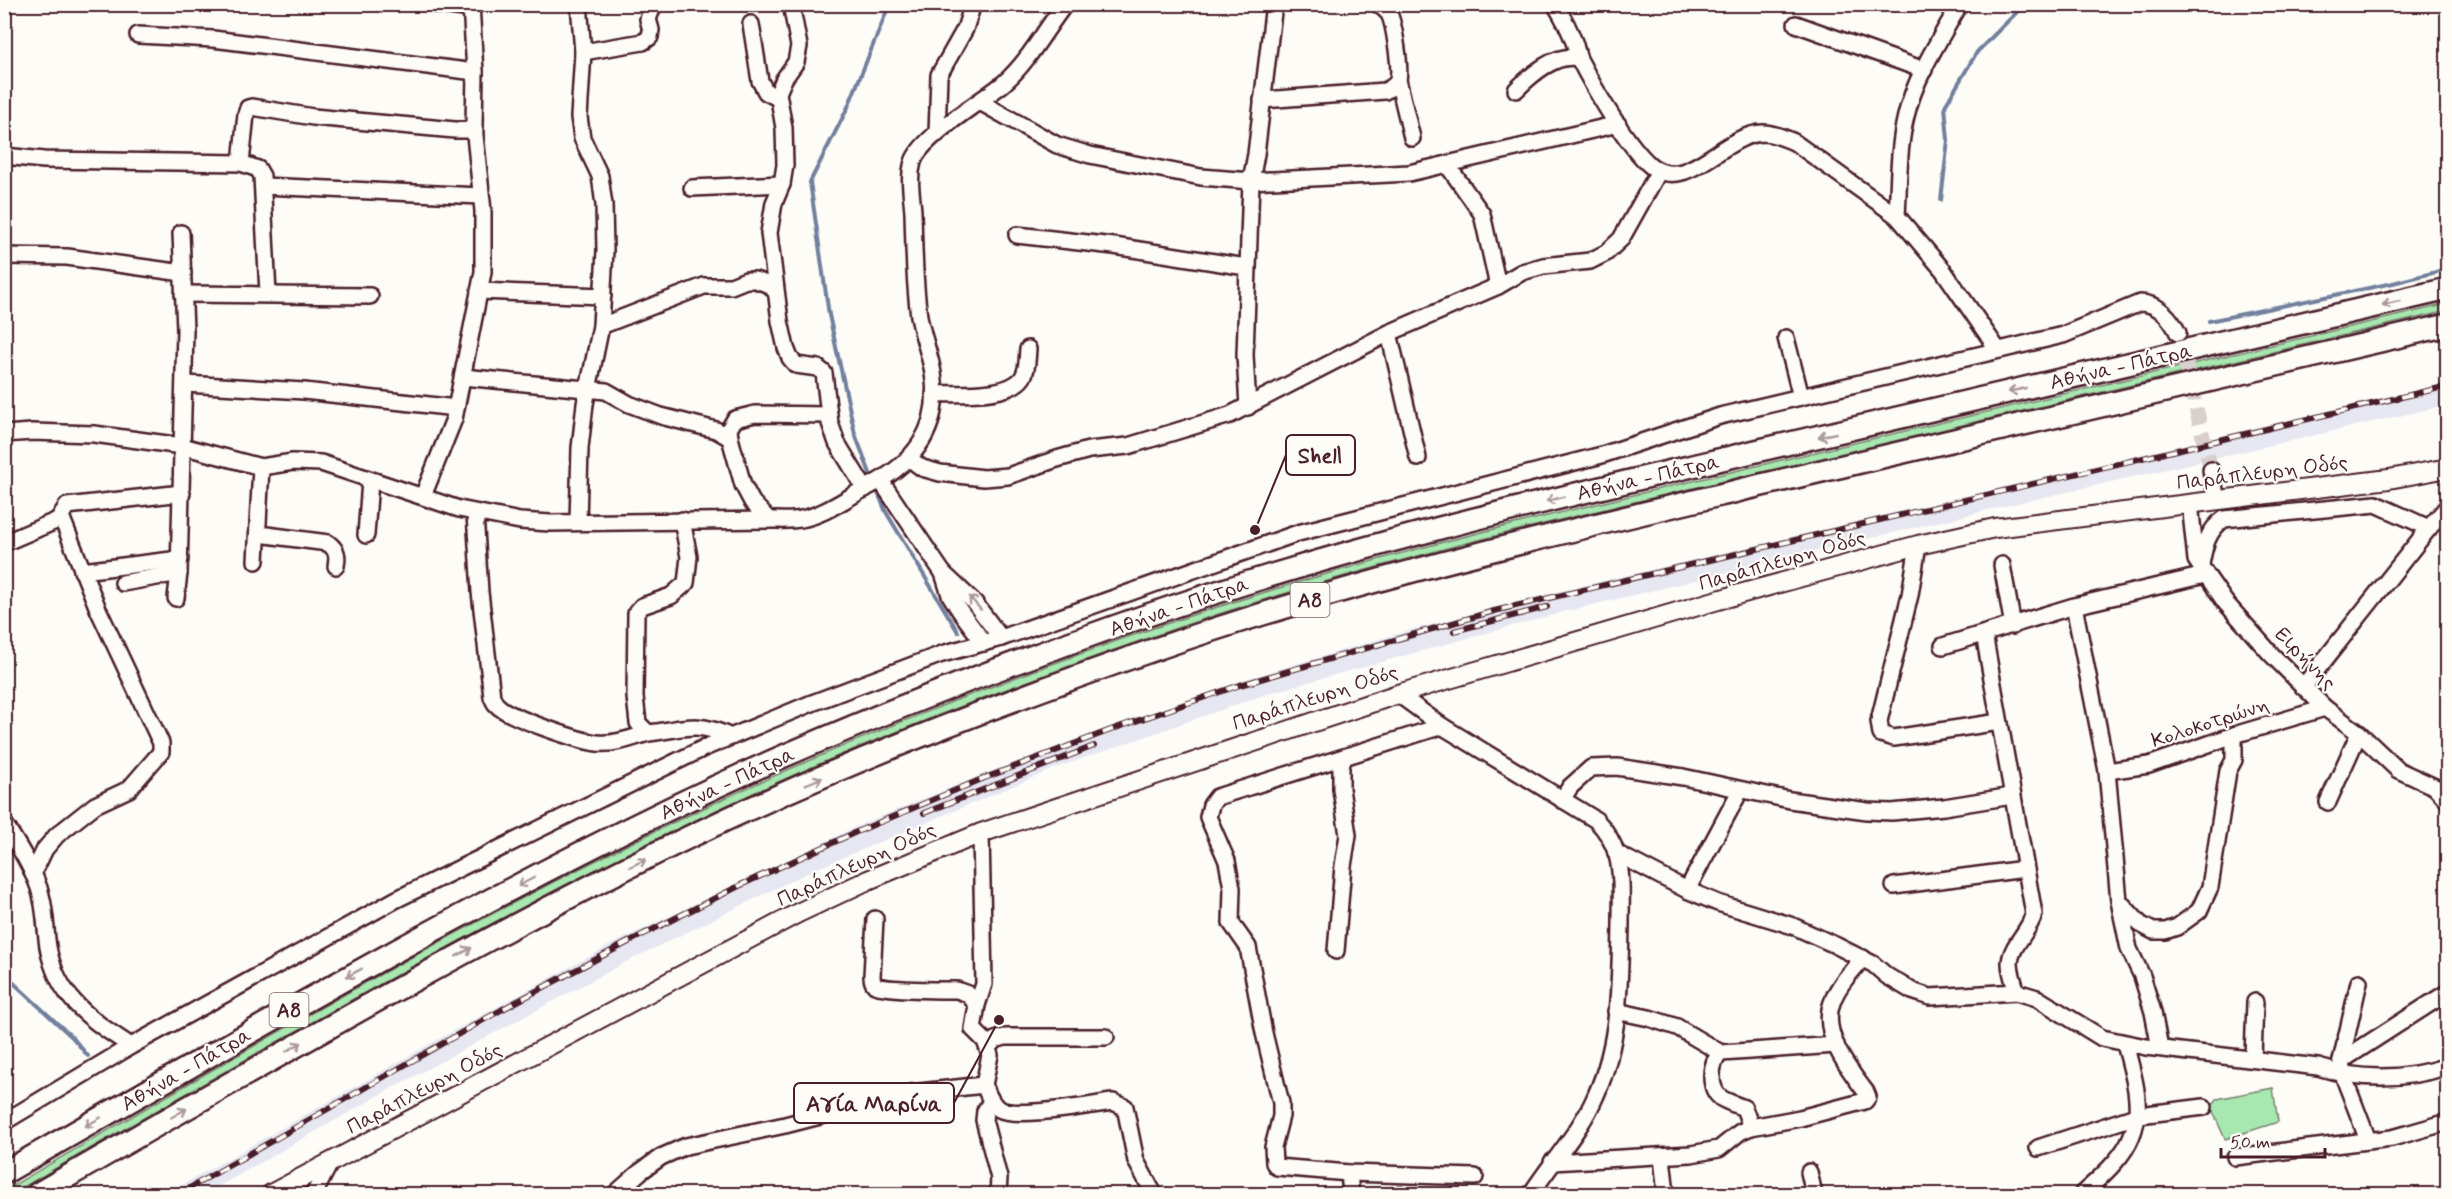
<svg xmlns="http://www.w3.org/2000/svg" width="2452" height="1199" viewBox="0 0 2452 1199" font-family="Mynerve,sans-serif">
<style>
.built{fill:#e7e7f2}
.green{fill:#a7e7b0;stroke:#78836e;stroke-width:1.5}
.lines{fill:none;stroke-linecap:round;stroke-linejoin:round}
.stream{stroke:#72809d;stroke-width:4}
.minor-tunnel{stroke:#d9d0ce;stroke-width:15;stroke-dasharray:15 8;stroke-linecap:butt}
.minor-casing{stroke:#4a1f2b;stroke-width:20}
.major-casing{stroke:#4a1f2b;stroke-width:22}
.highway-casing{stroke:#4a1f2b;stroke-width:26}
.minor{stroke:#fdfcf7;stroke-width:15}
.major{stroke:#fdfcf7;stroke-width:18}
.highway{stroke:#fdfcf7;stroke-width:21}
.rail-casing{stroke:#4a1f2b;stroke-width:6}
.rail{stroke:#fdfcf7;stroke-width:4;stroke-dasharray:11;stroke-linecap:butt}
.oneway{stroke:#ac999b}
.labels{text-anchor:middle;stroke-width:4.5;stroke-linejoin:round;paint-order:stroke}
.shield{fill:#fdfcf7;stroke:#806168;stroke-width:1.5}
.shield-label{font-size:20px;font-weight:bold;fill:#4a1f2b}
.street-label{font-size:21px;fill:#4a1f2b;stroke:#fdfcf7}
.leader{fill:none;stroke:#4a1f2b;stroke-width:2}
.callout-dot{fill:#4a1f2b;stroke:#fdfcf7;stroke-width:2}
.callout{fill:#fdfcf7;stroke:#4a1f2b;stroke-width:2}
.callout-label{font-size:22px;text-anchor:middle;font-weight:bold;fill:#4a1f2b}
</style>
<rect width="100%" height="100%" fill="#fdfcf7"/>
<filter id="ink" filterUnits="userSpaceOnUse"><feTurbulence type="fractalNoise" baseFrequency=".0167" numOctaves="2"/><feDisplacementMap in="SourceGraphic" scale="12" xChannelSelector="R" yChannelSelector="G"/><feConvolveMatrix kernelMatrix="1 2 1 2 8 2 1 2 1" color-interpolation-filters="sRGB"/></filter>
<g filter="url(#ink)">
<path class="built" d="M2447,383V405L1992,509L1567,611L1269,693L1056,768L811,871L626,962L394,1087L205,1194H166L437,1040L612,944L860,825L984,774L1105,729L1250,678L1407,631L1544,595Z"/>
<g class="green">
<path d="M2447,304V311C2218,365 1988,419 1758,473C1554,521 1349,567 1151,637C991,693 830,754 677,829C449,940 231,1068 11,1194H5V1190C236,1056 466,919 708,806C843,743 982,688 1122,639C1333,564 1552,514 1769,463C1995,410 2221,357 2447,304Z"/>
<path d="M2273,1088L2278,1122L2225,1139L2211,1107L2217,1099Z"/>
</g>
<g class="lines">
<g class="stream">
<path d="M1941,200L1948,140L1945,106L1977,52L2025,4"/>
<path d="M2209,321L2393,283L2448,269"/>
<path d="M873,481L855,434L829,315L810,182L848,107L886,13V4"/>
<path d="M876,488L886,512L958,632"/>
<path d="M4,974L72,1037L88,1056"/>
</g>
<path class="minor-tunnel" d="M2180,342L2211,470"/>
<defs>
<g id="minor">
<path d="M435,4L471,9"/>
<path d="M791,4L799,46L796,62L784,79L778,93L784,128L785,165L782,184L774,203L769,233L780,321L786,348L790,358L796,365L818,368L824,373L830,423L837,443L865,489"/>
<path d="M1555,4C1563,17 1569,28 1574,42C1576,47 1577,54 1579,59C1594,88 1627,146 1651,166C1688,194 1723,134 1763,133C1774,133 1784,138 1794,142L1897,216L1943,270L1998,350"/>
<path d="M751,24L760,81L766,92L778,98"/>
<path d="M1796,24L1924,70"/>
<path d="M138,35L213,39L475,72"/>
<path d="M583,52L643,42L650,37L651,30L648,19L654,4"/>
<path d="M1398,80L1412,138"/>
<path d="M1516,90C1531,75 1555,53 1578,58"/>
<path d="M1262,100L1385,91C1391,88 1397,85 1398,79C1401,68 1394,23 1389,14C1386,10 1382,7 1378,4"/>
<path d="M980,102L1057,145L1090,155L1201,177L1251,181L1409,173L1618,124"/>
<path d="M937,134L939,75L965,29L973,4"/>
<path d="M4,156L44,160L241,163L258,169L262,176L268,294"/>
<path d="M241,163L246,114L248,108L252,107L313,117L455,130H475"/>
<path d="M1448,166L1482,214L1498,286"/>
<path d="M263,186L481,196"/>
<path d="M692,188L782,184"/>
<path d="M1897,216C1899,183 1898,148 1906,116C1915,77 1940,39 1960,4"/>
<path d="M1017,235L1114,246L1246,267"/>
<path d="M4,256L67,257L183,273"/>
<path d="M479,291L603,296"/>
<path d="M183,294L370,296"/>
<path d="M601,326L704,286H731L746,280H755L770,285L776,292"/>
<path d="M1389,333L1418,458"/>
<path d="M1786,338L1801,397"/>
<path d="M463,377L606,391L629,404L661,416L716,430L730,438"/>
<path d="M185,384L304,391L456,408"/>
<path d="M934,394C957,393 1009,398 1023,377C1028,368 1027,359 1028,349"/>
<path d="M1248,407L1245,355L1251,181L1256,154L1274,4"/>
<path d="M4,434L32,432L94,434L182,446L261,467L293,462L321,463L459,509L520,521L550,523L769,520C779,520 791,521 801,519C824,515 845,499 866,488C914,464 942,429 933,373C930,354 922,335 919,316C914,281 914,246 913,212C912,196 908,178 913,162C921,137 981,102 1004,83C1029,61 1044,31 1065,4"/>
<path d="M910,459L922,468L940,473L984,478L1008,476L1057,459L1089,450L1128,446L1230,415L1389,333L1498,286L1522,272L1543,266L1590,261L1606,253L1621,239L1659,171"/>
<path d="M2211,470L2217,500"/>
<path d="M881,481L943,573L950,595L960,611L984,643"/>
<path d="M423,496L454,419L483,272V211L474,126L475,72L471,4"/>
<path d="M2190,503L2196,560L2225,602L2271,654L2325,708L2359,733L2398,770L2435,787L2448,801"/>
<path d="M475,514L480,592L492,697C494,700 494,703 497,705C507,717 580,741 597,743C613,745 632,738 648,733"/>
<path d="M682,520L689,557L686,583L671,596L642,606L636,613L635,697L638,723L648,733C684,729 696,720 731,737"/>
<path d="M769,520L752,502L743,485L730,438L729,429L735,419L755,414L829,415"/>
<path d="M578,522L580,448L585,404L601,326L605,250L604,205L600,176L582,138L579,117L583,52L579,4"/>
<path d="M259,534L328,543C337,550 338,555 336,566"/>
<path d="M366,535L370,481"/>
<path d="M4,543L58,520L67,506L182,493"/>
<path d="M1918,545L1910,595L1879,721L1881,734L1894,738L1999,722"/>
<path d="M256,561L261,467"/>
<path d="M2002,565L2013,626"/>
<path d="M2201,565C2204,546 2208,530 2224,519L2376,504L2429,528L2448,506"/>
<path d="M82,571L180,559"/>
<path d="M943,573L974,602L1001,638"/>
<path d="M123,583L179,573L185,330L181,233"/>
<path d="M176,598L179,573"/>
<path d="M2074,606L2107,771L2119,901L2129,949L2142,976L2153,1012L2160,1048"/>
<path d="M1984,634L2034,914C2029,932 2011,945 2010,963C2010,972 2014,983 2017,992"/>
<path d="M1943,646L2074,606L2205,575"/>
<path d="M2303,687L2429,528"/>
<path d="M1398,694L1442,726L1596,820C1606,830 1613,842 1617,855C1623,878 1621,900 1621,923C1620,980 1620,1042 1596,1095C1581,1131 1552,1161 1531,1194"/>
<path d="M1442,726L1217,797L1211,805L1208,817L1227,861L1232,888L1231,923L1248,947L1264,1033L1281,1103V1116L1273,1147L1274,1163L1277,1167L1349,1173L1475,1177"/>
<path d="M2107,771L2149,765L2234,735L2325,708"/>
<path d="M1562,800L1570,787L1591,768L1617,767L1683,777L1790,800L1867,811L1892,812L1944,807L2012,796"/>
<path d="M2328,802L2359,733"/>
<path d="M4,823C17,844 31,865 39,888C46,908 45,928 48,947C57,998 91,1020 131,1046"/>
<path d="M981,833L984,984L977,1005L973,1029L985,1041L990,1055L984,1085"/>
<path d="M1616,853L1687,890L1718,903L1793,926L1835,945L1873,964L1887,976L1912,991L1930,997L2017,992L2037,998L2102,1038L2146,1047L2318,1067C2361,1081 2405,1080 2448,1066"/>
<path d="M33,874L45,849L57,835L95,805L129,789L161,752V743L98,609L61,516"/>
<path d="M1894,886L2025,869"/>
<path d="M1687,890L1740,791"/>
<path d="M2121,903L2140,924L2153,931H2165L2177,927L2199,911L2210,887L2228,771L2234,760V735"/>
<path d="M875,919L872,976C872,979 873,983 875,985C881,990 945,990 957,990L968,994L977,1005"/>
<path d="M1336,951L1343,866L1348,835L1341,789V766L1344,757"/>
<path d="M2359,982L2341,1061L2343,1075L2368,1140"/>
<path d="M1616,1011L1649,1018L1677,1027L1721,1053L1836,1045"/>
<path d="M988,1047L995,1040L1005,1037H1106"/>
<path d="M1721,1053C1710,1062 1708,1088 1721,1098C1727,1102 1737,1105 1744,1108L1751,1127"/>
<path d="M2253,1058L2255,1002"/>
<path d="M2341,1061L2448,992"/>
<path d="M984,1085C988,1094 991,1104 999,1109C1017,1119 1090,1105 1113,1102L1125,1107L1136,1161L1154,1194"/>
<path d="M991,1101L985,1111L984,1120L999,1178L998,1194"/>
<path d="M4,1122L131,1046L395,900L704,748L812,703L942,654L1001,638L1298,533L1602,455L1720,416L2063,335L2140,303C2158,303 2171,318 2178,333"/>
<path d="M2038,1148L2139,1115L2204,1107"/>
<path d="M1662,1157L1666,1194"/>
<path d="M2235,1157L2392,1138L2448,1122"/>
<path d="M1552,1162L1691,1154L1719,1149L1740,1132L1751,1127L1800,1118L1865,1101L1868,1097L1866,1092C1848,1069 1819,1031 1833,1000C1839,984 1852,971 1863,958"/>
<path d="M1809,1172L1814,1194"/>
<path d="M1349,1173L1351,1194"/>
<path d="M314,1194L330,1163"/>
<path d="M615,1194L640,1172L661,1157L686,1146L785,1125L910,1093L984,1085"/>
<path d="M2082,1194C2093,1184 2105,1174 2115,1162C2149,1124 2137,1089 2125,1044"/>
</g>
<path id="major" d="M271,1194L798,913L868,880L981,833L1398,694L1718,600L1918,545L1995,528L2389,479L2448,468"/>
<g id="highway">
<path d="M4,1173C225,1047 444,918 673,807C826,733 987,671 1148,615C1351,545 1561,497 1769,448C1995,395 2221,342 2448,289"/>
<path d="M37,1194C250,1072 463,947 685,839C836,766 994,705 1153,650C1353,580 1560,533 1766,484C1993,431 2220,378 2448,325"/>
</g>
</defs>
<use href="#minor" class="minor-casing"/>
<use href="#major" class="major-casing"/>
<use href="#highway" class="highway-casing"/>
<use href="#minor" class="minor"/>
<use href="#major" class="major"/>
<use href="#highway" class="highway"/>
<defs>
<g id="rail">
<path d="M1454,631L1547,607"/>
<path d="M924,813L1094,746"/>
<path d="M179,1194L501,1010L634,939L743,884L854,833L982,779L1116,728L1240,685L1494,611L2448,386"/>
</g>
</defs>
<use href="#rail" class="rail-casing"/>
<use href="#rail" class="rail"/>
</g>
<defs><path id="oneway-shaft" d="M-6 0H5M1.5-3L5.5 0L1.5 3" fill="none" stroke-width="1.6" stroke-linecap="round" stroke-linejoin="round" transform="scale(1.5)"/></defs>
<g class="oneway">
<use href="#oneway-shaft" transform="translate(2391 303) rotate(167)"/>
<use href="#oneway-shaft" transform="translate(2017 390) rotate(167)"/>
<use href="#oneway-shaft" transform="translate(1827 435) rotate(167)"/>
<use href="#oneway-shaft" transform="translate(1555 499) rotate(166)"/>
<use href="#oneway-shaft" transform="translate(975 603) rotate(-131)"/>
<use href="#oneway-shaft" transform="translate(814 781) rotate(-23)"/>
<use href="#oneway-shaft" transform="translate(638 863) rotate(-26)"/>
<use href="#oneway-shaft" transform="translate(526 882) rotate(152)"/>
<use href="#oneway-shaft" transform="translate(464 952) rotate(-29)"/>
<use href="#oneway-shaft" transform="translate(354 973) rotate(151)"/>
<use href="#oneway-shaft" transform="translate(294 1047) rotate(-30)"/>
<use href="#oneway-shaft" transform="translate(179 1113) rotate(-30)"/>
<use href="#oneway-shaft" transform="translate(93 1122) rotate(150)"/>
</g>
</g>
<g class="labels">
<g class="shield">
<rect x="1290.5" y="583" width="39" height="34" rx="4.5"/>
<rect x="269.5" y="993" width="39" height="34" rx="4.5"/>
</g>
<g class="shield-label">
<text x="1310" y="607">Α8</text>
<text x="289" y="1017">Α8</text>
</g>
<g class="street-label">
<text transform="translate(2121 366) rotate(-13)" y="7">Αθήνα - Πάτρα</text>
<text transform="translate(2262 472) rotate(-7)" y="7">Παράπλευρη Οδός</text>
<text transform="translate(1648 477) rotate(-13)" y="7">Αθήνα - Πάτρα</text>
<text transform="translate(1782 560) rotate(-16)" y="7">Παράπλευρη Οδός</text>
<text transform="translate(1179 606) rotate(-19)" y="7">Αθήνα - Πάτρα</text>
<text transform="translate(2306 658) rotate(46)" y="7">Ειρήνης</text>
<text transform="translate(1315 697) rotate(-18)" y="7">Παράπλευρη Οδός</text>
<text transform="translate(2210 722) rotate(-18)" y="7">Κολοκοτρώνη</text>
<text transform="translate(727 783) rotate(-25)" y="7">Αθήνα - Πάτρα</text>
<text transform="translate(856 864) rotate(-25)" y="7">Παράπλευρη Οδός</text>
<text transform="translate(186 1069) rotate(-30)" y="7">Αθήνα - Πάτρα</text>
<text transform="translate(424 1088) rotate(-28)" y="7">Παράπλευρη Οδός</text>
</g>
</g>
<path class="leader" d="M1255 530L1286 455M999 1020L954 1103"/>
<g class="callout-dot">
<circle cx="1255" cy="530" r="6"/>
<circle cx="999" cy="1020" r="6"/>
</g>
<g class="callout">
<rect x="1286" y="435" width="69" height="40" rx="6"/>
<rect x="794" y="1083" width="160" height="40" rx="6"/>
</g>
<g class="callout-label">
<text x="1320" y="463">Shell</text>
<text x="874" y="1111">Αγία Μαρίνα</text>
</g>
<rect width="2452" height="1199" fill="none" stroke="#fdfcf7" stroke-width="24"/>
<rect x="12" y="12" width="2428" height="1175" fill="none" stroke="#4a1f2b" stroke-width="2" filter="url(#ink)"/>
<path d="M2221 1148v9h104v-9" fill="none" stroke="#4a1f2b" stroke-width="3"/>
<text x="2230" y="1148" font-size="18" fill="#4a1f2b" stroke="#fdfcf7" stroke-width="4.5" paint-order="stroke">50 m</text>
</svg>
